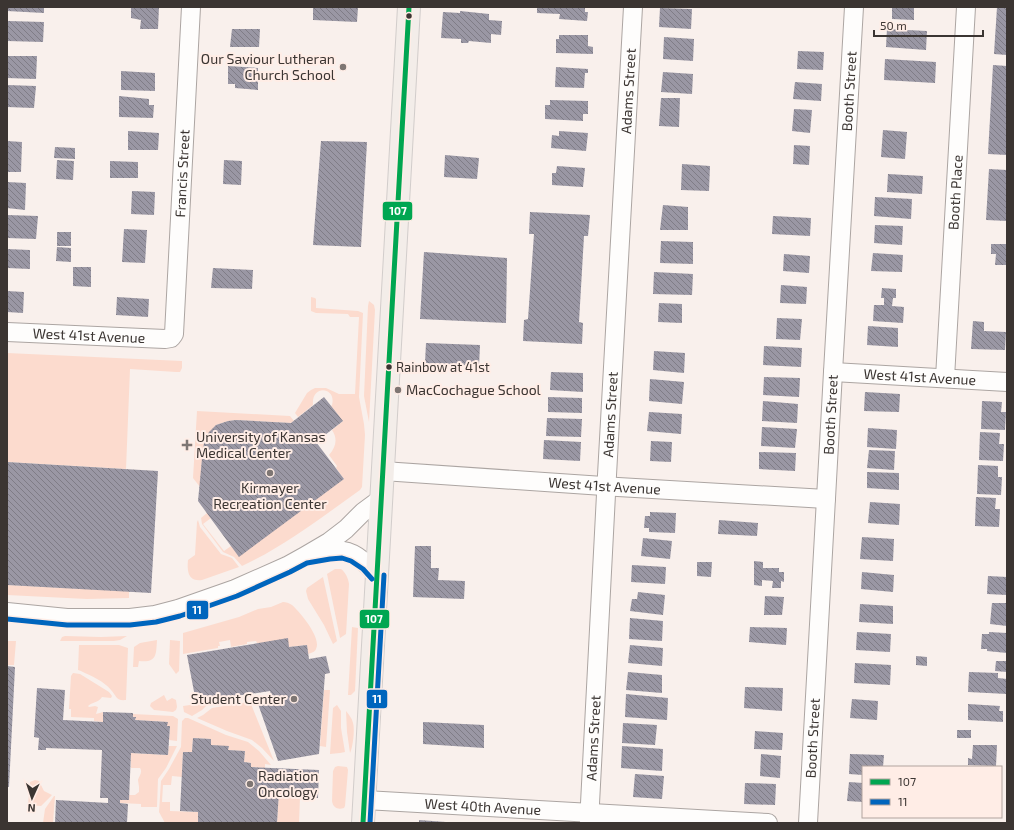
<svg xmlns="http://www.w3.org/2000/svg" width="1014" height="830" viewBox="0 0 1014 830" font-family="'Exo 2',sans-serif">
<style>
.green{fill:#fcdbce}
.building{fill:url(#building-back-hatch)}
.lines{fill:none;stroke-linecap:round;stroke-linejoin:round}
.minor-casing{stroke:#aca5a2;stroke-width:20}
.major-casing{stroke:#d2cdcb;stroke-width:24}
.minor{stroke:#fefdfc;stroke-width:18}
.major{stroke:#f3ede9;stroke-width:22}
.bus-1-casing{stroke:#ffede6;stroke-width:8}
.bus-2-casing{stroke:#ffede6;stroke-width:8}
.bus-1{stroke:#00a651;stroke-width:5}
.bus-2{stroke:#0065bd;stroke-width:5}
.bus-dot{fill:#3b3532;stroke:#ffede6;stroke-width:1.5}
.poi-dot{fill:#7e7673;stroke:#ffede6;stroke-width:1.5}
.labels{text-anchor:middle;stroke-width:4;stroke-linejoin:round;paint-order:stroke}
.bus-label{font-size:13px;fill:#3b3532;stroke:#ffede6;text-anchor:start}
.poi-label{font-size:14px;fill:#3b3532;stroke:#ffede6;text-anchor:start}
.street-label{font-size:14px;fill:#3b3532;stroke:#ffede6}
.line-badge{stroke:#ffede6;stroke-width:1.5}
.badge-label{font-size:11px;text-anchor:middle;font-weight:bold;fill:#fff}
</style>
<defs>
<pattern id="building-back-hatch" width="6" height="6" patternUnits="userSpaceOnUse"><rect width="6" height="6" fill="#9a97a4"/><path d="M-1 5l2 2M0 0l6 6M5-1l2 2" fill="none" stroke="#7f7c86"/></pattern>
</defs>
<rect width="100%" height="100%" fill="#f9f0ec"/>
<g class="green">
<path d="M311,297L315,298L316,299V308L358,311L363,313L359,397L364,424L365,435L362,487L360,490C322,517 285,546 242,566L234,557L223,552L202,524L201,518L207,513L211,518L203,524L224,551L231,546L344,479L336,468L337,466L329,455C336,447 338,439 332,430L343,421L331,406L332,405C337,387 311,384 313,405L298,417L295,413L307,393L311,390L315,388H326L339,394H355L359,317H350L348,314L316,313L311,311Z"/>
<path d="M369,301L374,305L375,310L369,422L364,396L368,306Z"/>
<path d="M7,353L182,361V368L180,372H176L130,369L126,469L7,462Z"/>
<path d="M197,411L290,416L294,421L291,423L236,420L228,421L216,425L205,439L203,448L200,487L193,478Z"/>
<path d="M198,520L200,527L221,554L232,558L239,567L202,580C188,582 187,571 188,560L195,555L197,522Z"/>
<path d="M335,569H341C346,573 348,578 349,584L346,634L340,638L327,574Z"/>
<path d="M323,577L337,641L333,644L324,625L308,599L306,591L307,588Z"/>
<path d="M7,585L129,591V598L87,599L7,595Z"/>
<path d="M283,602C286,602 289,603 292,605C300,612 322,638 316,649C315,652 311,653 308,654L307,645L289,647L257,643L256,641L247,642V644L231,647L230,640L219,642L220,646H218V648L183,654V633L239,617L258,609L271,607Z"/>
<path d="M352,627L358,628L355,691L351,695H348Z"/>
<path d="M65,636L101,637L127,636L120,640L114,641H60L62,637Z"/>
<path d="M157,640C156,655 157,663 139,661L138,667H133L134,647L140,643Z"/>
<path d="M170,640L180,641L179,671L176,674L169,664Z"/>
<path d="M7,641H16L14,665H7Z"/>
<path d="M79,645H119L128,648L126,700C115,701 117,696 111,690C104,681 91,676 81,671L78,670Z"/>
<path d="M73,673L80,674L109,692L112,696L111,698L102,697C98,703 92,702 88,706L89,707L95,706L98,707L96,714L103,712V722L94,721V718L71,717V709H69L71,676Z"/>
<path d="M324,690H330L326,747L320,746Z"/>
<path d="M164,695L167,701L172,698L176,700L177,707L176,710L173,712L154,710L150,706L151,703Z"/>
<path d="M207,700L208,704L202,710L192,716L184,712L183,706L197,704V702Z"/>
<path d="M248,702L249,704H251L274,761L262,748L252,740L227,731L197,718L203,715L212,708Z"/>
<path d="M337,705L341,711V728L345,752L340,753L330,754L333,708Z"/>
<path d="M346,711C349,715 352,718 353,723C355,729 353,747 350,753L347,732Z"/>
<path d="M133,714L173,716L178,719L177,741L169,740L170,726H167V722L135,720L136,717H133Z"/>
<path d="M185,718H188L226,735L248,742L259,751L271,765L265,764V768L251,767V763L244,762L245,751L228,750L229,747L211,745V739L193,738L192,752H183L182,777L172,776L171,785H163L162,802H170V811L198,812V823H165L159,812L161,781L169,769L181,747L182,721Z"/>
<path d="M169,746H177L166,768L158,779L157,807H141V804L120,803V800H129V795H135L139,792V787L138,780C139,776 143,772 140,768H131V753L168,755Z"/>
<path d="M338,766L347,767L348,770L345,806L344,808C338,810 333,808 332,801L333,771L335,767Z"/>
<path d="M35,780L39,781L44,791L52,795L41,806L28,805L30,784V782Z"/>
<path d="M279,791L296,792V796L300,797L299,823H277Z"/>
<path d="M54,796H55L53,823H43L45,809Z"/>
</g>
<g class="building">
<path d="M7,7H44V13L7,11Z"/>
<path d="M131,7H159L158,29H140L141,20L131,18Z"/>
<path d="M313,7H358L357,22L313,20Z"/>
<path d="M537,7H585V12H588L587,21L559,19L560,14L537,13Z"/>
<path d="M892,7H914V20L892,19Z"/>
<path d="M997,7H1007V55L994,54Z"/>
<path d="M660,8L692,9L691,29L659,27Z"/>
<path d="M460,11L489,14V20L502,21L501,35L491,34V43L469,41L468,43H461V39L441,38L443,12L460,13Z"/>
<path d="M8,21L44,22L43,42L7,41Z"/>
<path d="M232,29H260L259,47H230Z"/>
<path d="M887,29L927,31L926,50L886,47Z"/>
<path d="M559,35H588V46L593,47V54L556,53V39H559Z"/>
<path d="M664,37L694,39L693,61L663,59Z"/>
<path d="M798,51L824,52L823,70L797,69Z"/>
<path d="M7,56H37L36,79L7,78Z"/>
<path d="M885,59L936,62L935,83L884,80Z"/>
<path d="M993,65L1007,66V155L988,154Z"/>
<path d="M228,66L258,68V90L235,88V84H228Z"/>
<path d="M556,67L588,69V73H585L584,88L555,87Z"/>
<path d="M121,71L155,73V91L121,90Z"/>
<path d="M663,72L693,74L692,94L661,92Z"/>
<path d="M795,82L822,84L821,101L793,99Z"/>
<path d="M7,85L36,86L34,108L7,107Z"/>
<path d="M119,96L149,99V105H154L153,118L119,117Z"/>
<path d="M661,98H680L679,127L659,126Z"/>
<path d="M550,100L588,101V114H583V121L545,119V105H550Z"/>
<path d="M794,109L812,110L810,133L792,131Z"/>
<path d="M883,130L907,132L905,159L881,157Z"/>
<path d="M128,131L159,133L158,150H128Z"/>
<path d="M559,131L588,133L586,151L551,148L552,135L559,136Z"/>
<path d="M7,141L22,142L21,172H7Z"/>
<path d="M321,141L367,142L361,247L313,245Z"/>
<path d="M794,145L810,146L809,165L793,164Z"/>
<path d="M55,147L75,148V159L54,158Z"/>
<path d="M445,155L479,158L477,179L444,177Z"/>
<path d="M57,160L74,161L73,180L56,179Z"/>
<path d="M224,160L242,161L241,185L223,184Z"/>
<path d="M110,161L138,162V178H110Z"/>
<path d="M682,164L710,166L709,191L681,190Z"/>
<path d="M557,166L585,168L583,187L552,185V173H556Z"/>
<path d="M989,169L1007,170V221L986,220Z"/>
<path d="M888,174L923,176L922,194L887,192Z"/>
<path d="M7,182L26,183L25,210L7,208Z"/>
<path d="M132,191L155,192L154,215L131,214Z"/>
<path d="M875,197L912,199L911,219L874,216Z"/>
<path d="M663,205L688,207V230H660Z"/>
<path d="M530,212L590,215L588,236H584L579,322L583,323L582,344L523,341L524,320L528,319L534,234H529Z"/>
<path d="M7,215L38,216L36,239L7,238Z"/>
<path d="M773,216L811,218L810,236L772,234Z"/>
<path d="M875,225L903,226L902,245L874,243Z"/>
<path d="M124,229L147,230L145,263L122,262Z"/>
<rect x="57" y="232" width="14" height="14"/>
<path d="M661,241L693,242V264L660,263Z"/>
<path d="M991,244H1007V265H995L996,254H991Z"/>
<path d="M57,247L71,248V262L56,261Z"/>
<path d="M7,249L30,250V269L7,268Z"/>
<path d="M424,252L507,258L506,323L420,319Z"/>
<path d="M873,253L903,255L902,272L871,271Z"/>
<path d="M784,254L810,256L809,273L783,271Z"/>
<path d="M73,267H91V287L73,286Z"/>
<path d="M213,268L253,270L252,289L211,288Z"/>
<path d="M654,272L693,274L692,295L653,294Z"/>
<path d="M781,285L807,287L806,304L780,303Z"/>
<path d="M882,288L896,289V298H893L892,306L904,307L903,323L873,321L874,305H884V298H881Z"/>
<path d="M7,291L24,292L23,313L7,312Z"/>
<path d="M117,297L149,299L148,317L116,315Z"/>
<path d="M659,303L682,304V323L658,322Z"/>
<path d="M777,318L802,319L800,340L776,339Z"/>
<path d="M973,321L984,322V331L1006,332L1005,350L971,349Z"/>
<path d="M868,326L898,328V347L867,345Z"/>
<path d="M426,343L480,345L479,366L425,363Z"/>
<path d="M764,346L802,348L801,367L763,365Z"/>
<path d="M654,351L685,353L684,373L653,370Z"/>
<path d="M551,372L583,373V392L550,390Z"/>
<path d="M764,377L800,378L799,397L763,395Z"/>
<path d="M650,379L684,382L682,404L649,401Z"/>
<path d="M865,392L900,394L899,412L864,411Z"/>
<path d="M324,397L343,421L316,442L344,479L239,557L198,501L203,448L205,439L209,432L216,425L228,421L236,420L291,423Z"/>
<path d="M548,397L582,398V413L548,412Z"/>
<path d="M763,401L798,404L797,423L762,421Z"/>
<path d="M982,401L1002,402L1001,412H1006L1005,430L981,429Z"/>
<path d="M649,412L682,414L681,434L647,431Z"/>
<path d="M547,418L582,419L581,437L546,436Z"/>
<path d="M762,427L797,429L795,448L761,446Z"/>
<path d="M868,428L897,430L896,449L867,447Z"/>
<path d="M980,432L1000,433L999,444H1004L1003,461L979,460Z"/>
<path d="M544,440L581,442L580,461L543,459Z"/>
<path d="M651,441L672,442L671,462L650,461Z"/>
<path d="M869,450L895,451L894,470L867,468Z"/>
<path d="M759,452L796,453L795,471L759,469Z"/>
<path d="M7,462L158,471L151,593L7,585Z"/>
<path d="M978,465L998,466V477H1002L1001,495L977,494Z"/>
<path d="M867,472L899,473V490L867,488Z"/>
<path d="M976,497L996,498L995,509H1000L999,527L975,526Z"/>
<path d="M870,502L900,504L899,525L868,523Z"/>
<path d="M650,512L676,513L675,533L649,532V528H644L645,516H650Z"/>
<path d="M719,520L758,523L757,536L718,534Z"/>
<path d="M862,537L894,539L893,561L860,559Z"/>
<path d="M643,538L672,541L670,559L641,556Z"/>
<path d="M415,546H431V568H439L438,580L465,581L464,599L413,597Z"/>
<path d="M754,561L763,562V568H779V572H784V582L781,581V588H772L773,581L762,580V586L754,585Z"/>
<path d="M697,562H712L711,577L697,576Z"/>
<path d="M632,565L666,567L665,584L631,582Z"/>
<path d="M862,572L894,575L893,592L861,589Z"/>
<path d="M988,576L1007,577V595L987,594Z"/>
<path d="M638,592L665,595L663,615L630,611L632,599H637Z"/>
<path d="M765,596L784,597L782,615H764Z"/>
<path d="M992,603H1007V626L990,624Z"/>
<path d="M860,604L893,606V624L859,622Z"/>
<path d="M630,618L663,621L662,641L629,639Z"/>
<path d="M750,627L787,628L786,645L749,642Z"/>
<path d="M857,632L891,634L890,652L856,650Z"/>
<path d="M989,632L1007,633V653L987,651V649H981L982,634H989Z"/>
<path d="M288,638L289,647L307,645L309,659L326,656L330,673L325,674L319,754L278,761L257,701L272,697L270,691L196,702L187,655Z"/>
<path d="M630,645L663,648L662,666L628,663Z"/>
<path d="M916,656L927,657V666L916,665Z"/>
<path d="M996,661H1007V672L995,671Z"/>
<path d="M855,663L891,665L890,685L854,683Z"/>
<path d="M7,666L15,667L9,787H7Z"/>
<path d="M628,672L662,675V693L626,690Z"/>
<path d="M969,672L998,673V678L1007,679V694L968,692Z"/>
<path d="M745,687L783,688L782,711L744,708Z"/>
<path d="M37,688L65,690L63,720L103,722V712L133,713V717H136L135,720L168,722L167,726H170L168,755L131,753L129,800H120V803L128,804L127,823H55L56,800L108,803V798H100L102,750L46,748V750H38L39,738L34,737Z"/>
<path d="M626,694L668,698L667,720L625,717Z"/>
<path d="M852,699L878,701L877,720L850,718Z"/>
<path d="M968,704L1000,706L999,711H1003V722L968,720Z"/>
<path d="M423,722L484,725V748L423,744Z"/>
<path d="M623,723L657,725L655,745L622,743Z"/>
<rect x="957" y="730" width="14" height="8"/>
<path d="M755,731L783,733L782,750L754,749Z"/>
<path d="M193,738L211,739V745L229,746L228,750L245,751L244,762L251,763V767L319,770L318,798L296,796V792L279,791L277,823H198V812L180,811L183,752H192Z"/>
<path d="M973,745H997L996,766L968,765V758L972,759Z"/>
<path d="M622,746L663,749L662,771L621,768Z"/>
<path d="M761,754L781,756L780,778L760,776Z"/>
<path d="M850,754L884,755L883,767H863V775L849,774Z"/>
<path d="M635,774L664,776L662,799L633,797Z"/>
<path d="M849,782L863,783V802L847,801Z"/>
<path d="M745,783L776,784L775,805L744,804Z"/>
<path d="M419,820L446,822V823H419Z"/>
</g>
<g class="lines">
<defs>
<g id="minor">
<path id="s1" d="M7,332L165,339L171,338L174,334L191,7"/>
<path id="s2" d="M833,372L1007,382"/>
<path id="s3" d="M945,378L966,7"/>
<path id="s4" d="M383,471L618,487L826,499"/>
<path d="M314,555C323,553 334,550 343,551C357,553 368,565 377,575"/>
<path d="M7,612L67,618H130L155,615L178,609L235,589L287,566L305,556L329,542L346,529L363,512L382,498"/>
<path id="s5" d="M365,800L768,823"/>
<path id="s6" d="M589,823L607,475L633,7"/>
<path id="s7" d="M808,823L833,372L854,7"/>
</g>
<path id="major" d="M363,823L409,7"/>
</defs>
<use href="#minor" class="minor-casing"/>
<use href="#major" class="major-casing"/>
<use href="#minor" class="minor"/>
<use href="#major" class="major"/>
<defs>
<path id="bus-1" d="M363,823L409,7"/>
<g id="bus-2">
<path d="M7,619L67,625H130L156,622L180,616L237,596L290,572L307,563L330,559L342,558L351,561L363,569L372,579"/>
<path d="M370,823L384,575"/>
</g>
</defs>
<use href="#bus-1" class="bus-1-casing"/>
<use href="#bus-2" class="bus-2-casing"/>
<use href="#bus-1" class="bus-1"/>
<use href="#bus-2" class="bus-2"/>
</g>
<g class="bus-dot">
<circle cx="409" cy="16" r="3.5"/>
<circle cx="389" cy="367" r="3.5"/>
</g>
<g class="poi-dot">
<circle cx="343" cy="67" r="4"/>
<circle cx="398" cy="390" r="4"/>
<path d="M185 439h4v4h4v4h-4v4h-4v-4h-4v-4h4z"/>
<circle cx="270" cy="473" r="4"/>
<circle cx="294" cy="699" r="4"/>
<circle cx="250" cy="784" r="4"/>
</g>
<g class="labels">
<g class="bus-label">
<text x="396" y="372">Rainbow at 41st</text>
</g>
<g class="poi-label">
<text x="335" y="64" text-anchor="end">Our Saviour Lutheran<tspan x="335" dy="16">Church School</tspan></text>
<text x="406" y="395">MacCochague School</text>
<text x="196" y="442">University of Kansas<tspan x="196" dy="16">Medical Center</tspan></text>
<text x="270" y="493" text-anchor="middle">Kirmayer<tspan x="270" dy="16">Recreation Center</tspan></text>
<text x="286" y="704" text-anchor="end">Student Center</text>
<text x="258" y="781">Radiation<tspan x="258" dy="16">Oncology</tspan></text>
</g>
<g class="street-label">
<text dy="5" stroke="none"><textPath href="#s6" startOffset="733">Adams Street</textPath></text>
<text dy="5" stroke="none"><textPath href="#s7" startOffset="733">Booth Street</textPath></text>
<text dy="5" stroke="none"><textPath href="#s1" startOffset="330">Francis Street</textPath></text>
<text dy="5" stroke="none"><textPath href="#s3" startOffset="186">Booth Place</textPath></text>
<text dy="5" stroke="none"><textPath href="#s1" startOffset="82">West 41st Avenue</textPath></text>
<text dy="5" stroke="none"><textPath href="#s2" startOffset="87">West 41st Avenue</textPath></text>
<text dy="5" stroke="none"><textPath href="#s6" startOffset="409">Adams Street</textPath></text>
<text dy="5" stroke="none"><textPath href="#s7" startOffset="409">Booth Street</textPath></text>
<text dy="5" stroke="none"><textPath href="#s4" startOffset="222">West 41st Avenue</textPath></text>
<text dy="5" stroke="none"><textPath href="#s7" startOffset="85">Booth Street</textPath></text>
<text dy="5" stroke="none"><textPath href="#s6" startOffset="85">Adams Street</textPath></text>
<text dy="5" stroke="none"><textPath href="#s5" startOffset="118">West 40th Avenue</textPath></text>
</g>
</g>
<g class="line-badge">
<rect x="382" y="201" width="31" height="20" rx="4" fill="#00a651"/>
<rect x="186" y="600" width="23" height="20" rx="4" fill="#0065bd"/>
<rect x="359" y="609" width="31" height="20" rx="4" fill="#00a651"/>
<rect x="366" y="689" width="22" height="20" rx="4" fill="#0065bd"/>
</g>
<g class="badge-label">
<text x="398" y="215">107</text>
<text x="197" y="614">11</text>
<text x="374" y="623">107</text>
<text x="377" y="703">11</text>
</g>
<rect width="1014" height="830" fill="none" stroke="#3b3532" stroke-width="16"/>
<rect x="862" y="766" width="140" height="52" fill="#ffede6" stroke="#b1a39e"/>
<rect x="870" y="779" width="20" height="6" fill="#00a651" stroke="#b1a39e"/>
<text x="898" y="786" font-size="12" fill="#3b3532">107</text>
<rect x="870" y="799" width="20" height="6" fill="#0065bd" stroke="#b1a39e"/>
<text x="898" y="806" font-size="12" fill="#3b3532">11</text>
<g transform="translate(32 798) rotate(183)" stroke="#ffede6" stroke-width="3" paint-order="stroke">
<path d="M0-3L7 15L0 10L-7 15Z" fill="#3b3532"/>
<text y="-6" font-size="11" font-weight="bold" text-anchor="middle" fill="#3b3532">N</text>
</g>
<path d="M874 30v6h109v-6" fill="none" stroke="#3b3532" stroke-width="2"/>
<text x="880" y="30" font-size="12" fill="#3b3532" stroke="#ffede6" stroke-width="3" paint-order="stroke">50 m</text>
</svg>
